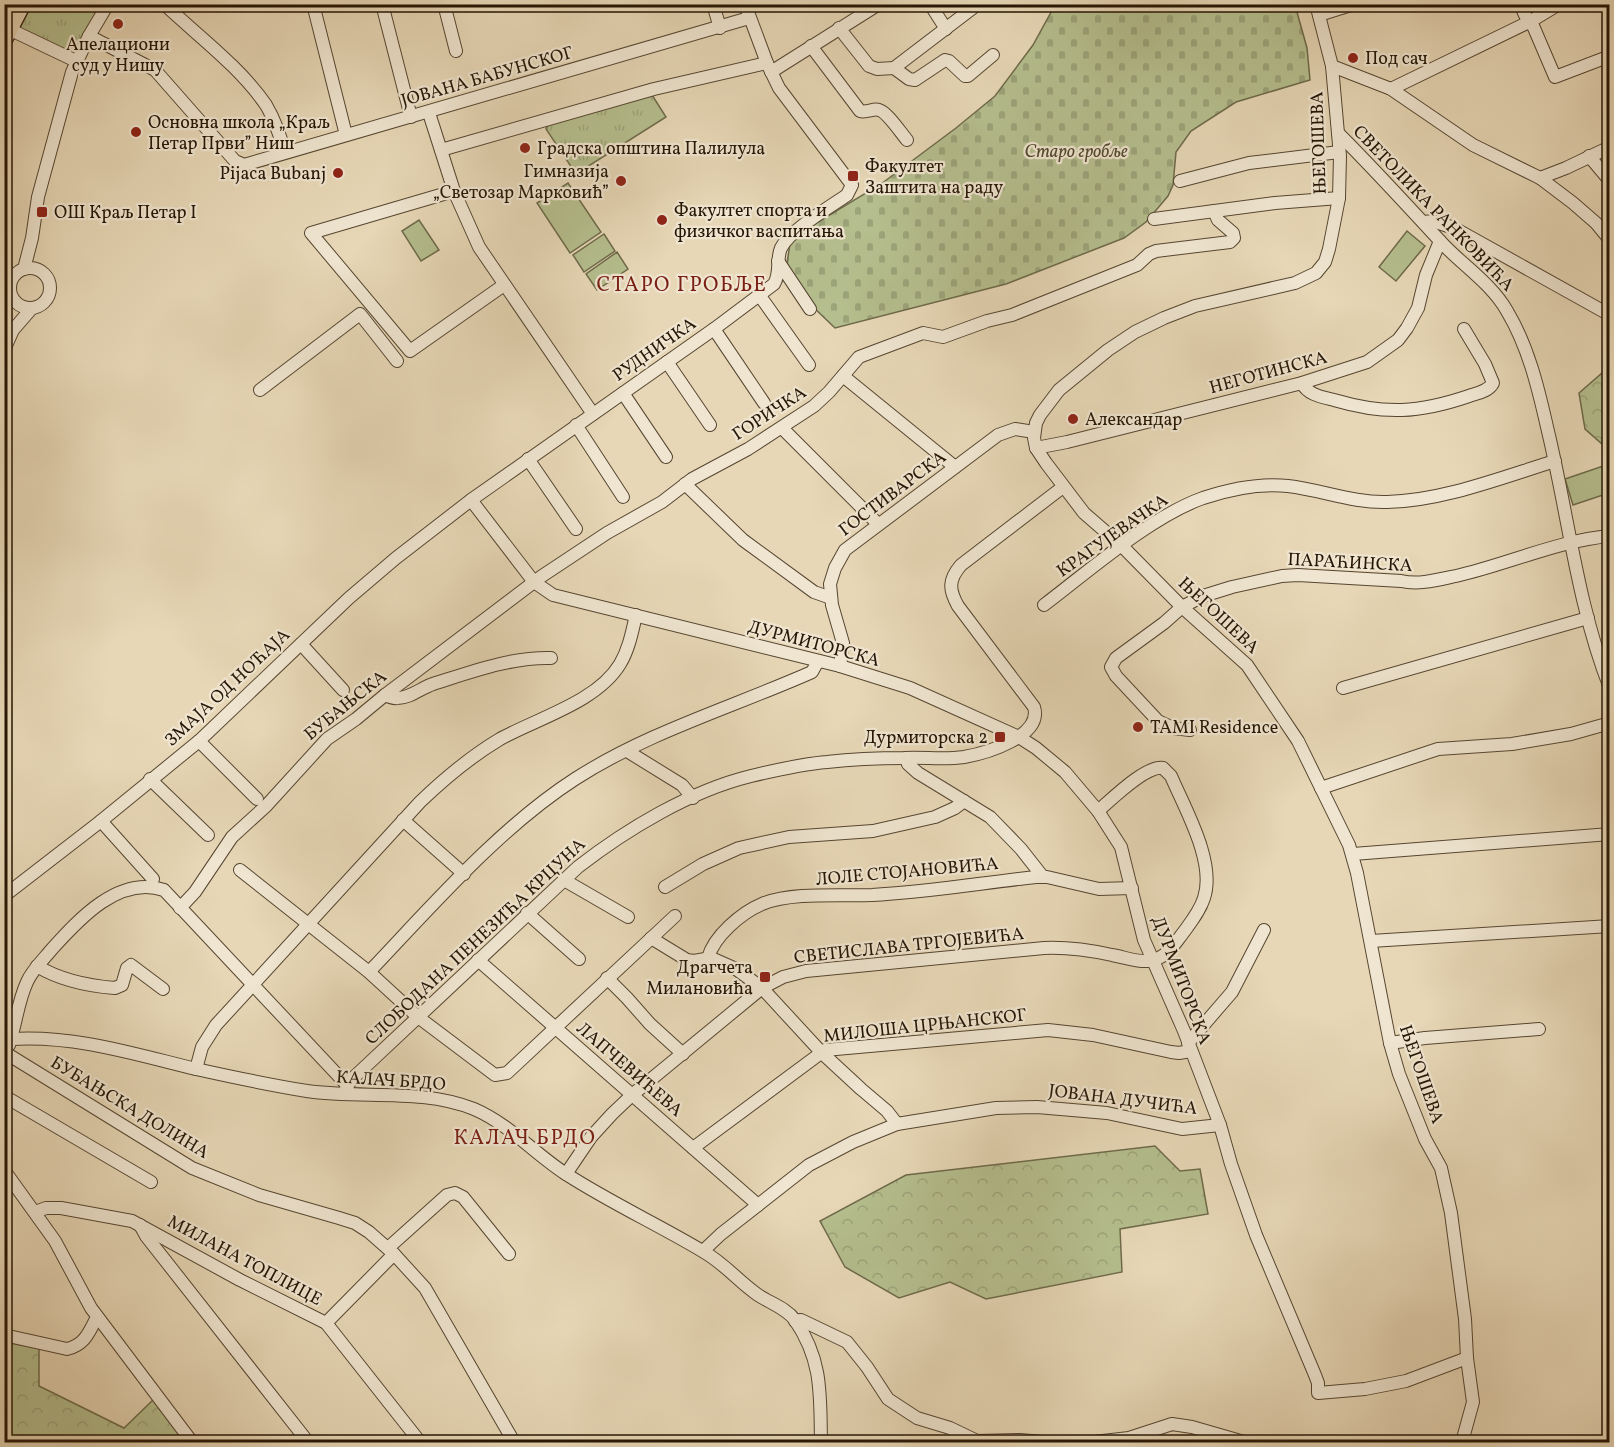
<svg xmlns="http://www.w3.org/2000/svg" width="1614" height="1447" viewBox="0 0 1614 1447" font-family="Vollkorn,serif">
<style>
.forest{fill:url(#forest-crowns);stroke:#6e6a4a;stroke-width:1.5}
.cemetery{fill:url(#cemetery-stones);stroke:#6e6a4a;stroke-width:1.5}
.park{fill:url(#park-tufts);stroke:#6e6a4a;stroke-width:1.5}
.pitch{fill:#b5be8e;stroke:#6e6a4a;stroke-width:1.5}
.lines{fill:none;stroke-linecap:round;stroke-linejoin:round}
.minor-casing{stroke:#564631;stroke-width:14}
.major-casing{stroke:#261605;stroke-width:17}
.minor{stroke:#efe5d0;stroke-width:12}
.major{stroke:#e7d7b6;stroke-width:15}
.poi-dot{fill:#8f2418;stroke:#efe5d0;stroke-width:2}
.labels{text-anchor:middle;stroke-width:4.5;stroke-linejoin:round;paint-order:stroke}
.poi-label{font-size:18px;fill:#261605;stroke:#efe5d0;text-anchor:start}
.street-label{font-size:18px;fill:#261605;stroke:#efe5d0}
.park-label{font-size:18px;font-style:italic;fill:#51482e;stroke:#efe5d0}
.quarter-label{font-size:21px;letter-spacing:1.5px;fill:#7a1f14;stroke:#efe5d0}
</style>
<defs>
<pattern id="forest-crowns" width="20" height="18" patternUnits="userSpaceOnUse" patternTransform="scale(1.5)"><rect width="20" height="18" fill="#b5be8e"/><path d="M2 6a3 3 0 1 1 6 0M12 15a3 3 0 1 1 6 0" fill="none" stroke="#9ca379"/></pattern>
<pattern id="cemetery-stones" width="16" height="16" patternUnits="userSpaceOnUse" patternTransform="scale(1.5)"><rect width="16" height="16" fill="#b5be8e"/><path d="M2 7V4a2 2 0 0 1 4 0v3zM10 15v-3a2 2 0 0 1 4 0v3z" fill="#9ca379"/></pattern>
<pattern id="park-tufts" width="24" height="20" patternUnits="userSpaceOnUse" patternTransform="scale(1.5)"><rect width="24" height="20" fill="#b5be8e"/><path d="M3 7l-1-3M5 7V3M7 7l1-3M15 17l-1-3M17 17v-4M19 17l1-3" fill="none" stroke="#9ca379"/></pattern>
</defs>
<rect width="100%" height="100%" fill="#e7d7b6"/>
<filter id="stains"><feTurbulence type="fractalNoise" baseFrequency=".00333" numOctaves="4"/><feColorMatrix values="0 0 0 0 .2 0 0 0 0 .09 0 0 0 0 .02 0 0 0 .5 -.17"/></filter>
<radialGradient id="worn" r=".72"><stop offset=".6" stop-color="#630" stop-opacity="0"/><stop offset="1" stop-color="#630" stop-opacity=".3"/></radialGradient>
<g class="forest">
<path d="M1609,367V450L1585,429L1579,393Z"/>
<path d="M1155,1146L1180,1171L1200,1169L1208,1214L1120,1229L1122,1272L986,1299L950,1282L899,1298L845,1267L820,1221L906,1175Z"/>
<path d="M4,1342L39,1348V1386L124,1428L156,1397L192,1442H5Z"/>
</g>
<path class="cemetery" d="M1055,5H1295L1307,48L1310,80L1236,102L1191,131L1176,152L1173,185L1168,196L1146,222L1124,238L1006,284L835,328L810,304L787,263L790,244L803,231L881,184L956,128L995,96L1033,45Z"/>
<g class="park">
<path d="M32,5H104L75,55L19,30Z"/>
<path d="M652,95L666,117L576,174L546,129L548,124Z"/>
</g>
<g class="pitch">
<path d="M568,183L601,232L570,253L537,203Z"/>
<path d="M419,220L439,250L421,261L402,231Z"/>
<path d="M1407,231L1425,246L1396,281L1379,267Z"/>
<path d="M604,234L615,251L584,272L573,255Z"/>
<path d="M617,252L628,269L597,290L586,274Z"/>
<path d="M1609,464V493L1573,505L1565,479Z"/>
</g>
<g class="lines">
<defs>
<g id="minor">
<path d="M164,4C198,36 240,67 266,105C275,120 280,136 285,152"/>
<path d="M313,4L346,135"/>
<path d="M382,4L411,117"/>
<path d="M444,4L456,51"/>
<path d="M713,4L720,28"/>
<path d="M930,4L946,29"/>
<path d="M1316,4L1332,66L1340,156L1339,198L1329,249L1325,262L1316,273L1295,283L1195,306L1164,318L1135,332L1108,350L1059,390L1040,415L1036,423L1034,438L1036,448L1046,463L1084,513L1122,546L1182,607L1247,665L1298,741L1349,845L1357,873L1390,1043L1399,1074L1425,1139L1441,1168L1451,1213L1465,1319L1467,1358L1473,1402L1462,1442"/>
<path d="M1520,4L1526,17"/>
<path d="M1319,15L1354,4"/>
<path d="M1531,21L1555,77L1610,56"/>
<path d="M839,28L869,66L877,69L894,68L909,79L915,80L945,60L949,61L965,76H968L993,55"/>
<path d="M11,30L76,61"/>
<path d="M89,36L155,70L235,161L244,165L749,18"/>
<path d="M811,46L860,111C867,113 873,108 879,110C887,112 901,133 907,140"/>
<path d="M1332,66L1391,89L1473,145L1540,178L1573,203L1596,223L1610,240"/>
<path d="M894,68L978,4"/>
<path d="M771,72L879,4"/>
<path d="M1391,89L1531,21L1559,4"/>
<path d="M429,113L454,191L479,247L593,414"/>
<path d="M1338,133C1373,168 1407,205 1441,242C1462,265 1491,283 1507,311C1528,346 1538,387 1547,427C1568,513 1577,604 1610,688"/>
<path d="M441,150L654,89L767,63"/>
<path d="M1589,156L1610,181"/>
<path d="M1540,178L1566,168L1610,147"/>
<path d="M1180,181L1249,163L1339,152"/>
<path d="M454,191L311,233L410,351L504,285"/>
<path d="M1154,219L1275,203L1339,198"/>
<path d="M1424,222L1433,221L1454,228L1610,315"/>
<path d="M778,261L810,309"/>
<circle cx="30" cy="288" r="20"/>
<path d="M24,269L32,238L38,197L72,72L89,36L108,4"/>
<path d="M760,296L809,365"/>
<path d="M714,329L764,403"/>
<path d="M4,350L13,330L32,308"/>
<path d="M667,362L710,425"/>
<path d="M843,376L955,467"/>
<path d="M1302,383C1308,395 1322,397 1334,400C1385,415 1419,413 1469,396C1478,393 1489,391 1493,383L1485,364L1464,329"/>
<path d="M260,390L360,314L397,361"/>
<path d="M623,393L666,457"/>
<path d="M576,425L623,497"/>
<path d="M782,428L878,524"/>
<path d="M1036,448L1067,442L1302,383L1367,362L1398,340L1407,328L1418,308L1426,275L1440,241"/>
<path d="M528,459L576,529"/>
<path d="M685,484L743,540L814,592L831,598"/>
<path d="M471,500L534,582L553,595L840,666L910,688L1019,737L1036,748L1065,772L1098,811L1121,847L1144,940L1184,1031L1220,1125L1231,1164L1256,1235L1315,1375L1318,1383V1393L1365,1389L1406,1381L1467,1358"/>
<path d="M1044,605C1089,571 1150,517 1203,498C1230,489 1260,483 1288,486C1322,490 1353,503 1387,502C1442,501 1503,477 1555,461"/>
<path d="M301,644L343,690"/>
<path d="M840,666L843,643L832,605L830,584L835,568L845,550L998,435L1015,429L1034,432"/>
<path d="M1343,688L1588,618"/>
<path d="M385,695C389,697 393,699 398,698C410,698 421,688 433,684C471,672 511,657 551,658"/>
<path d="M1190,730L1173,728L1158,721L1116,676L1111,667L1116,658L1164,623L1182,607L1203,596L1232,587L1282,576L1298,575L1401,581C1419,585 1437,580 1456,576C1505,565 1560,540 1610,536"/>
<path d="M199,741L257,799"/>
<path d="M627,751L682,785L693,798"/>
<path d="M906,758L908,764L918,773L990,817L1021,849L1043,877"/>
<path d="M150,779L208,835"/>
<path d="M1321,788L1438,749L1512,744L1571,734L1610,723"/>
<path d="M403,820L464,874"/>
<path d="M101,821L153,879"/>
<path d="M1353,854L1610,834"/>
<path d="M240,870L369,972L418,1017L495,1075L507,1073L675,916"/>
<path d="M564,880L628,917"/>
<path d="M665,887L703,864L739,848L789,837L873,831L935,817L955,808L964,801"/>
<path d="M4,896L101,821L199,741L349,598L396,558L471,500L714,329L774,284C781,273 776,259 781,248C790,230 830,207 847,195L852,185L779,88L767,63L745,4"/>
<path d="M180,908L195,892L232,837L266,806L327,739L356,719L385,695L542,576L607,533L662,502L692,479L748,449L814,406L829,392L859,357L923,333L943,337L987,321L1012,315L1137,265L1149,254L1156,251L1230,242L1234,238L1233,233L1218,220L1214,211"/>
<path d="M527,913L579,959"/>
<path d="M651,938L687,960L694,961L711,958L736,969L762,988L821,1052L861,1089L887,1111L897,1124"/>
<path d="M1371,941L1610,926"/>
<path d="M708,958C714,936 741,913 762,904C791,892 840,896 872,895C927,892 981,883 1036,877H1047L1099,889L1132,888"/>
<path d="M478,960L758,1205"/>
<path d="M37,966C60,980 89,986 115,988L122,985L127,968L131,965L163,989"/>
<path d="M369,972C431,907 499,828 575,779C648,732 733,707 812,672L818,661"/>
<path d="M607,978L627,998L650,1024L683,1054"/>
<path d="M11,1039C75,1035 134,1054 196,1069C232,1077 270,1085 307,1091C362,1099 422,1088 474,1109C509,1124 535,1154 566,1174C611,1203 659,1225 704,1252C725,1264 739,1282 758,1295C770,1303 786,1308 795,1320C823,1361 820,1395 821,1442"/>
<path d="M1188,1043L1232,992L1264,930"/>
<path d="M1390,1043L1425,1038L1539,1029"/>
<path d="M9,1045C16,1024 18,1001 27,982C32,970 43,960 52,949C79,919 119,875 164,890L347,1085"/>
<path d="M4,1052L192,1168L259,1195L339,1218L355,1223L369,1232L394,1254L425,1288L514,1442"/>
<path d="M196,1069L202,1047L216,1025L420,802C445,778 470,757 500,739C538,718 597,702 620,664C629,649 632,632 636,615"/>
<path d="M344,1093L351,1080L578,867C627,829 690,791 751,776C776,770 802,764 827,762C853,759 879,758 905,758C925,757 944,760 964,757C987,753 1043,736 1034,707L958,606C949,590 948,580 961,565L1063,487"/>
<path d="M4,1096L151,1182"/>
<path d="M693,1148L825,1050L1048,1030L1093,1035L1171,1052L1179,1053L1191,1051"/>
<path d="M4,1170L55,1241L91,1308L192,1442"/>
<path d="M566,1174L591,1137L612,1114L632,1095L762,988L783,977L806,971L1044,948C1067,947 1089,950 1112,955C1124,957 1136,962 1148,961C1166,959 1173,946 1183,933C1191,922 1200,911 1204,898C1216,862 1185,809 1171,776L1163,768C1146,765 1112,799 1098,811"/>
<path d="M35,1212L46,1208H61L132,1221L240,1280L326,1323L420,1442"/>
<path d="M140,1225L146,1236L308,1442"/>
<path d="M388,1248L447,1195L455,1193L463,1197L509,1254"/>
<path d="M703,1251L721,1234L809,1165L853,1142L897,1124L996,1108L1037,1107L1107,1113L1182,1129L1220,1125"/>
<path d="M795,1321L801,1320L847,1342L867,1367L888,1399L917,1418L950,1428L977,1441L1020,1440L1043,1442"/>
<path d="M326,1323L394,1254"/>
<path d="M4,1335L67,1349C85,1345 89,1332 97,1317"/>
<path d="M1094,1442L1129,1438L1172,1424L1192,1427L1244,1442"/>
</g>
<path id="major" d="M4,41L23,4"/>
</defs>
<use href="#minor" class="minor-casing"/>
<use href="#major" class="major-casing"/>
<use href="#minor" class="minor"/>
<use href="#major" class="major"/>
</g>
<g class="poi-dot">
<circle cx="118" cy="24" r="6"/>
<circle cx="1353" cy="58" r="6"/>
<circle cx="136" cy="132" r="6"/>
<circle cx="525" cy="148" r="6"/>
<circle cx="338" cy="173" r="6"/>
<rect x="847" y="170" width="12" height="12" rx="3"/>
<circle cx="621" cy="181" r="6"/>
<rect x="36" y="206" width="12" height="12" rx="3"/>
<circle cx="662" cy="220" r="6"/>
<circle cx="1073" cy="419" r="6"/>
<circle cx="1138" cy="727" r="6"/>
<rect x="994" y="731" width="12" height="12" rx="3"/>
<rect x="759" y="971" width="12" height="12" rx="3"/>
</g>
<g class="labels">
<g class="poi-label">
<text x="118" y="50" text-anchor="middle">Апелациони<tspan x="118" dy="21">суд у Нишу</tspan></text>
<text x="1365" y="64">Под сач</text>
<text x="148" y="128">Основна школа „Краљ<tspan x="148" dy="21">Петар Први” Ниш</tspan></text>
<text x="537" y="154">Градска општина Палилула</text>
<text x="865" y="172">Факултет<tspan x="865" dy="21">Заштита на раду</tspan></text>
<text x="609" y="177" text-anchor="end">Гимназија<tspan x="609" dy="21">„Светозар Марковић”</tspan></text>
<text x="326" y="179" text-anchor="end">Pijaca Bubanj</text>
<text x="674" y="216">Факултет спорта и<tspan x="674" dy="21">физичког васпитања</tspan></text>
<text x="54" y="218">ОШ Краљ Петар I</text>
<text x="1085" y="425">Александар</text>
<text x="1150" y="733">TAMI Residence</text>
<text x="988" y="743" text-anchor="end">Дурмиторска 2</text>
<text x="753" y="973" text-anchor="end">Драгчета<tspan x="753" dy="21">Милановића</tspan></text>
</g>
<g class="street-label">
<text transform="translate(487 76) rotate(-16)" y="6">ЈОВАНА БАБУНСКОГ</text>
<text transform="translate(1318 143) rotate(-92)" y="6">ЊЕГОШЕВА</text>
<text transform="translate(1434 208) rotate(46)" y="6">СВЕТОЛИКА РАНКОВИЋА</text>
<text transform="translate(654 349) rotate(-35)" y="6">РУДНИЧКА</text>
<text transform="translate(1268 372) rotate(-15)" y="6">НЕГОТИНСКА</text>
<text transform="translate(769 413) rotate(-33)" y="6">ГОРИЧКА</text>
<text transform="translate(892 493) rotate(-37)" y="6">ГОСТИВАРСКА</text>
<text transform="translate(1112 535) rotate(-35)" y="6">КРАГУЈЕВАЧКА</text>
<text transform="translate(1350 562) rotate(3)" y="6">ПАРАЋИНСКА</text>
<text transform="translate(1219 615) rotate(43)" y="6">ЊЕГОШЕВА</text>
<text transform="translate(814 643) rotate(15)" y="6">ДУРМИТОРСКА</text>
<text transform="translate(227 687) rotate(-43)" y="6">ЗМАЈА ОД НОЋАЈА</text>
<text transform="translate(345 705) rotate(-39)" y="6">БУБАЊСКА</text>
<text transform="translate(907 871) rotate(-5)" y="6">ЛОЛЕ СТОЈАНОВИЋА</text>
<text transform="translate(475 941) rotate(-43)" y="6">СЛОБОДАНА ПЕНЕЗИЋА КРЦУНА</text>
<text transform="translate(909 945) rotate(-6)" y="6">СВЕТИСЛАВА ТРГОЈЕВИЋА</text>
<text transform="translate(1182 980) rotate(69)" y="6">ДУРМИТОРСКА</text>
<text transform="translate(925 1025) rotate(-6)" y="6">МИЛОША ЦРЊАНСКОГ</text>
<text transform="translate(630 1069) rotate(41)" y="6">ЛАПЧЕВИЋЕВА</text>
<text transform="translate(1422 1074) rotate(71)" y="6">ЊЕГОШЕВА</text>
<text transform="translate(391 1080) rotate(4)" y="6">КАЛАЧ БРДО</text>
<text transform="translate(1123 1099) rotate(7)" y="6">ЈОВАНА ДУЧИЋА</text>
<text transform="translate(130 1107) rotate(31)" y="6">БУБАЊСКА ДОЛИНА</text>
<text transform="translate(245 1260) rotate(28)" y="6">МИЛАНА ТОПЛИЦЕ</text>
</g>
<g class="park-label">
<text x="1076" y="157">Старо гробље</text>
</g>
<g class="quarter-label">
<text x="682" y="291">СТАРО ГРОБЉЕ</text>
<text x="525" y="1144">КАЛАЧ БРДО</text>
</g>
</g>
<rect width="1614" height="1447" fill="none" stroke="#e7d7b6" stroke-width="24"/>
<rect x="6" y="6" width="1602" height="1435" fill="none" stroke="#261605" stroke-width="3"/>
<rect x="12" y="12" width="1590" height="1423" fill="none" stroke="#261605" stroke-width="1.5"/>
<rect width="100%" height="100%" filter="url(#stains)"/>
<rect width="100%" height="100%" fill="url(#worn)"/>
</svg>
